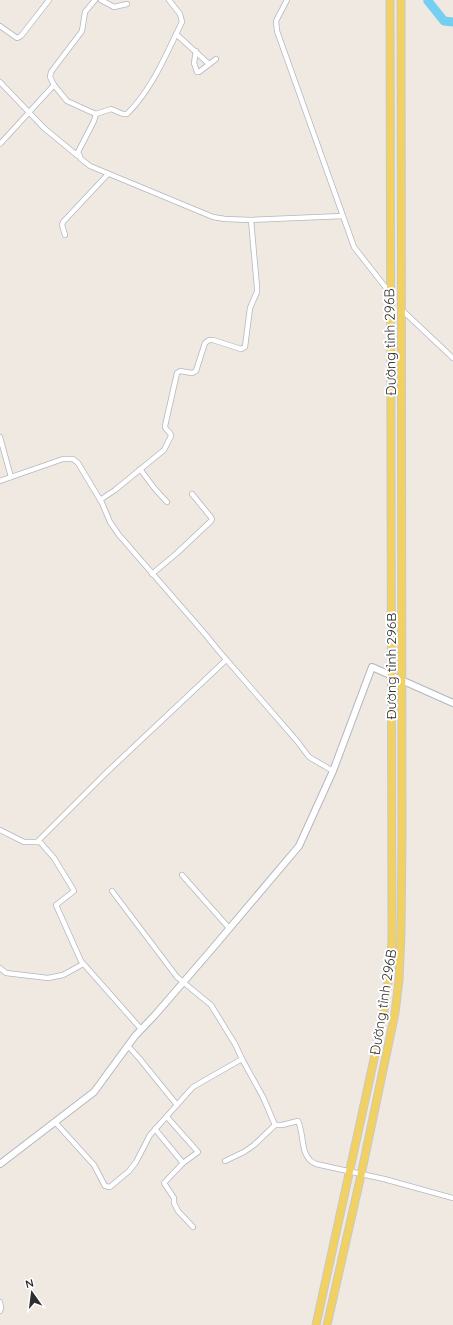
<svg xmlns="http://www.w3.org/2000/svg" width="453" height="1325" viewBox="0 0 453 1325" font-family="Quicksand,sans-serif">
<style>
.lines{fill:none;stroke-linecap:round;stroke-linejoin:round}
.river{stroke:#75cff0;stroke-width:9}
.minor-casing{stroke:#b4b7c1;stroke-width:6}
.tertiary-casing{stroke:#b4b7c1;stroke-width:8}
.primary-casing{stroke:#c9c9c9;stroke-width:9}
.minor{stroke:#fff;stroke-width:4.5}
.tertiary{stroke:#fff;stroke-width:6}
.primary{stroke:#f2d163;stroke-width:7}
.labels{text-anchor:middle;stroke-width:4;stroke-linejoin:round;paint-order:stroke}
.street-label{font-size:14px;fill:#2e2e2e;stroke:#fff}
</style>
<rect width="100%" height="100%" fill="#efe9e1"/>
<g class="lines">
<path class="river" d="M429,0L428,1L444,21L453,22"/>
<defs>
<g id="minor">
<path d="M101,0L114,7L127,4"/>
<path d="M287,0L276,21L277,31L343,216"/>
<path d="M0,26L17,38L21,36L49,0"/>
<path d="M176,34L209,64"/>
<path d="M196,51L194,63L197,72H199L216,59"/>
<path d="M0,82L44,128L78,156"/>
<path d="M54,85L67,101L89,111L96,114L111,109L123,114H127C153,88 166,54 182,22L180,14L169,0"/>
<path d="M96,114L94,121L78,152L81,159L90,166L213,217L225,219L251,220L257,287V292L250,308L245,347L241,349L213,340H209L205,343L196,371L192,373L180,371L177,373L165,426C165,431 171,431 171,436L164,450L115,490L100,500"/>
<path d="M0,144L54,85L50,77L51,72L82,31L85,12L95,0"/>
<path d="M251,220L343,216L354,247L390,293"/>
<path d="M65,235L62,225L63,222L108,174"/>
<path d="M402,310L453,358"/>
<path d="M0,437L11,477"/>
<path d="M140,469L155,489L167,502"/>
<path d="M0,481L63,459H73L78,463L102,503L110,522L119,535L205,634L218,650L297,741L309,757L333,771"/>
<path d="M152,574L177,553L211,521L212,519L210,516L192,494"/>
<path d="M0,830L24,842H40L54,858L73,889L74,891L56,905L81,961L141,1029"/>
<path d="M37,842L106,773L226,660"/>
<path d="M182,875L229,928"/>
<path d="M0,968L6,973L48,978L63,975L83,964"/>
<path d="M128,1046L139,1058L177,1105"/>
<path d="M167,1117L198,1152L183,1163"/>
<path d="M55,1122L94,1165L105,1186L110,1187L129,1171L136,1162L150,1135L193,1087L242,1059L235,1044L211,1005L177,977L112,891"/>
<path d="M275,1125H282L298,1121C305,1135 299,1157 316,1164L384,1179L453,1198"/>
<path d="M155,1129L183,1163L164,1183L174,1198V1203L178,1211L193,1227"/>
<path d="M225,1161L244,1152L254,1145L275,1125L263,1097L242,1059"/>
<path d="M0,1302L1,1308L0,1311"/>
</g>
<path id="tertiary" d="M0,1164L94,1092L135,1036L155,1015L212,949L299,846L333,771L372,667L453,703"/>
<g id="primary">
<path d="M316,1325L383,1018L389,976L392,941L390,0"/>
<path d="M327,1325L361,1175L395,1013L399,980L401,933L402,837L401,0"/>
</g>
</defs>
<use href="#minor" class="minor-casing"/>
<use href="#tertiary" class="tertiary-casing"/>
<use href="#primary" class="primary-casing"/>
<use href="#minor" class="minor"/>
<use href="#tertiary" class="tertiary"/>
<use href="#primary" class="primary"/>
</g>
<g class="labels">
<g class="street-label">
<text transform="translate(390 342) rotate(-91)" y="5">Đường tỉnh 296B</text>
<text transform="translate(391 666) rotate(-90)" y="5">Đường tỉnh 296B</text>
<text transform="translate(383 1002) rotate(-81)" y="5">Đường tỉnh 296B</text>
</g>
</g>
<g transform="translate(32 1293) rotate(346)" stroke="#ffffff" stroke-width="3" paint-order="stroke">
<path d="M0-3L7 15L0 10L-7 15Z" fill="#2e2e2e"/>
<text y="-6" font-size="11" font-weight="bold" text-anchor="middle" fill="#2e2e2e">N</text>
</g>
</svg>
